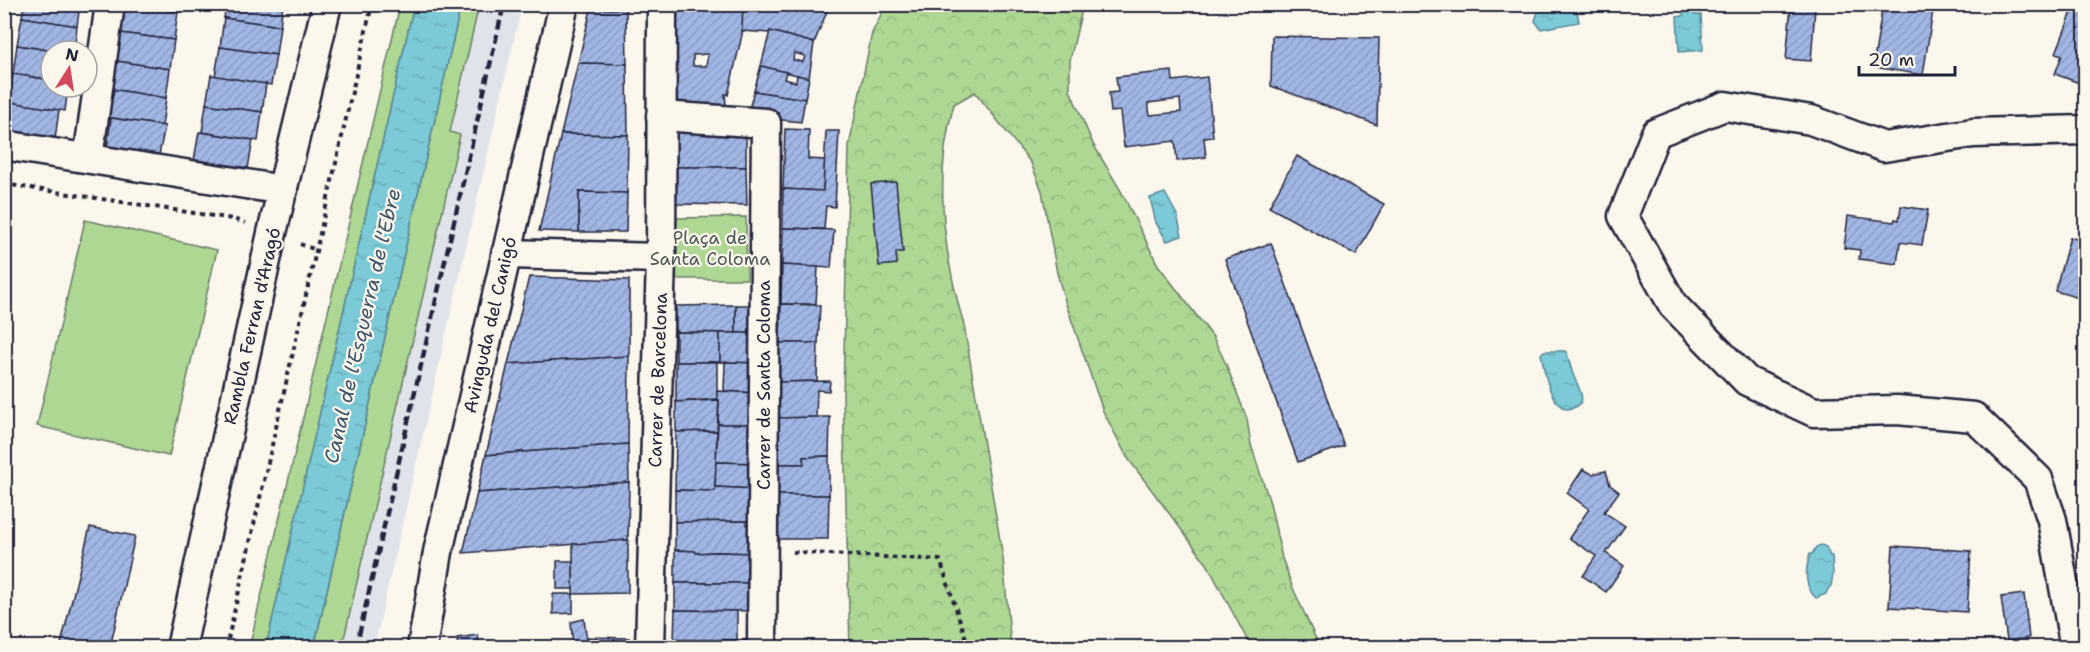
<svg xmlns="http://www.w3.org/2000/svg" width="2090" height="652" viewBox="0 0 2090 652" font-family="'Shantell Sans',sans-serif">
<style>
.built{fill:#e0e4ea}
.green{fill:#aed793;stroke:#687c67;stroke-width:1.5}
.forest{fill:url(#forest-crowns);stroke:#687c67;stroke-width:1.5}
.water{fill:url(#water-ripples);stroke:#578799;stroke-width:1.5}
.building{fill:url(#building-hatch);stroke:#22223b;stroke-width:1.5;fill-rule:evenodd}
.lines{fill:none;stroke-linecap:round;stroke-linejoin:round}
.minor-casing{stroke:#22223b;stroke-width:33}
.path{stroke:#22223b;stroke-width:4;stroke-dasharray:4.5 4.5;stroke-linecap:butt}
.minor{stroke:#fbf7ec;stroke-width:28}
.rail{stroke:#22223b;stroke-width:4.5;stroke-dasharray:9 4.5;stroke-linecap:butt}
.labels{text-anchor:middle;stroke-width:4.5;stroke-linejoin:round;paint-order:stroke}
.park-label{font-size:18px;fill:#4c5855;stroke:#fbf7ec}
.street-label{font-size:18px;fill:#22223b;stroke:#fbf7ec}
.water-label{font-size:20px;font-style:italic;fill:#3d546a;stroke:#fbf7ec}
</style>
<defs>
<pattern id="forest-crowns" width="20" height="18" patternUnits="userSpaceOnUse" patternTransform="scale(1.5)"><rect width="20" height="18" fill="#aed793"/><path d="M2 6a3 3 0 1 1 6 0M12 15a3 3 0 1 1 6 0" fill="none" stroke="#95b880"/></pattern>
<pattern id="water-ripples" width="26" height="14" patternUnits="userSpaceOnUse" patternTransform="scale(1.5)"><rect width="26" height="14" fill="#7bcad7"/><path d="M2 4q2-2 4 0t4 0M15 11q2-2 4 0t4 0" fill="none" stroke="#6aadb9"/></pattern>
<pattern id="building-hatch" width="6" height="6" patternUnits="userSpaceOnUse" patternTransform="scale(1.5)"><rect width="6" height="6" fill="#a1b6e4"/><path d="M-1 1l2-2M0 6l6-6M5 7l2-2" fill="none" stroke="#8a9cc4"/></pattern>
</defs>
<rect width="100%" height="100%" fill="#fbf7ec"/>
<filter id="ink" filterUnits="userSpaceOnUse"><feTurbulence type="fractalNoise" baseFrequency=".0167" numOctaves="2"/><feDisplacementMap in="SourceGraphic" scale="12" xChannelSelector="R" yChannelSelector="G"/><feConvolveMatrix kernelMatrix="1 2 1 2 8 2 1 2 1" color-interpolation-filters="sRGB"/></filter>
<g filter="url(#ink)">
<path class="built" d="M479,5H522L374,647L342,648L460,135L450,133Z"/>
<g class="green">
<path d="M400,5H414L266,647L249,648Z"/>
<path d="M461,5H479L450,132L460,135L342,647L314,648Z"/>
<path d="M746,217L747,279H675L674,218Z"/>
<path d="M85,220L217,250L169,456L37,426Z"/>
</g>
<path class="forest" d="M886,5H1083L1070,60V90L1093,144L1121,191L1158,265L1213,337L1226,364L1247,419L1251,445L1270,503L1282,558L1292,586L1315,637L1322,647H1251L1207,564L1127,457L1103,411L1066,304L1057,273L1042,191L1031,163L975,92L954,104C933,177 943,253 964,325L1003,558L1011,647L850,648L843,396L849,146L872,33Z"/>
<g class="water">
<path d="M414,5H461L314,647H266Z"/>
<path d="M1576,5L1579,22L1541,29L1535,21L1538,12Z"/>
<path d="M1688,6L1694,10L1695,15H1701L1703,50L1679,52L1677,17L1683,16L1684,9Z"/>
<path d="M1165,193L1177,215L1182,236L1167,241L1156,223L1150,198Z"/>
<path d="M1544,351H1565L1567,353C1569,361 1571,369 1574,377C1580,390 1591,407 1566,409C1548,401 1545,372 1541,354Z"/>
<path d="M1821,545L1826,547L1830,556H1832L1833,574L1831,586L1828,589L1826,594L1816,598C1804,587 1805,570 1810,554H1812L1816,547Z"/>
</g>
<g class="building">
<path d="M24,4H80L77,26L22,17Z"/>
<path d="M124,4L178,12L174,40L120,33Z"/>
<path d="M126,4H179L178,12Z"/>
<path d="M226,4H283L280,26L224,18Z"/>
<path d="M592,4H626V9H591Z"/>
<path d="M675,4H743L742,35L728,95L725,94L726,105H675ZM708,54L706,66H693V55Z"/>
<path d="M743,4H830L814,43L770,31V33L742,31Z"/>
<path d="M1883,4H1934L1923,75L1873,67Z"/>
<path d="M2075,4H2086V75L2082,84L2055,74L2062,55L2056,53Z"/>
<path d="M1791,6L1815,8L1811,61L1786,59Z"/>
<path d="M591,9H626L627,64L578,63Z"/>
<path d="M22,17L77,26L74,51H53L17,45Z"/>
<path d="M224,18L280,26L276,55L220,47Z"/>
<path d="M770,31L814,43L809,78L761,66ZM794,53L805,56L803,62L793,60Z"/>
<path d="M120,33L174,40L170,69L116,61Z"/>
<path d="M1272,36L1379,38L1377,125L1271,86Z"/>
<path d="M17,45L53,51H51V80L13,74Z"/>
<path d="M220,47L276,55L271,85L215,76Z"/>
<path d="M116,61L170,69L166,98L111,89Z"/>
<path d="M578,63L627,64L628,135L561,134Z"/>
<path d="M761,66L786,72L784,79L796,82L797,75L809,78L805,99L754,91Z"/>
<path d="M1172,71L1173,81L1207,77L1213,137L1204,138L1206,157L1177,161L1175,141L1124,147L1120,111L1111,112L1109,93L1118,92L1116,77ZM1180,99L1181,112L1150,115L1148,103Z"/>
<path d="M13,74L51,80V87H68L65,111L9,102Z"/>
<path d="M211,75L266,84L262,112L206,104Z"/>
<path d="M111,89L166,98L162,126L107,117Z"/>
<path d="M754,91L805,99L801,122L747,116Z"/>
<path d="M5,101L59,110L55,139L4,131Z"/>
<path d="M206,104L262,112L258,141L202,132Z"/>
<path d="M111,118L165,126L159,155L107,148Z"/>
<rect x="675" y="129" width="71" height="38"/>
<path d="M785,129L809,130L808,159L825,160L823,191L783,189Z"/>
<path d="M826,131H839L835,207L826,206L824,229L783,228V189L823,191Z"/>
<path d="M199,132L253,140L248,168L194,160Z"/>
<path d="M561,134L628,135L627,193L579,192V232L539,231Z"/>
<path d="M1297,156L1384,204L1356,255L1269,207Z"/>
<path d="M675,167H746L747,205L675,204Z"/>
<path d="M896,182L903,252H896L897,264L879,266L871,184Z"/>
<path d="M579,192L627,193L626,232H579Z"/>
<path d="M1901,206L1928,210L1922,245L1900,242L1897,264L1859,259L1860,250L1844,248L1848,216L1894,222L1895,219L1899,220Z"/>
<path d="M783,228L834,230L831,268L782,265Z"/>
<path d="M2070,237L2086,242V287L2084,294H2086V300L2055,291Z"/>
<path d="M1271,243L1344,446L1298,462L1225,259Z"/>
<path d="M782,265L818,267L816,304H781Z"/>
<path d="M529,277L629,280V356L508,364Z"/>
<path d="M781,304L820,305L818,343H780Z"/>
<path d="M736,305V333L676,332V306Z"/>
<path d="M736,305H753L757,333H736Z"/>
<path d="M676,332L720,333V362H676Z"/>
<path d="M720,333H757V363L720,362Z"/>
<path d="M780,343H818L817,381L779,382Z"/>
<path d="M629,356L628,444L486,455L508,364Z"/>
<path d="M676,362H717V399L676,402Z"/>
<path d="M725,362L757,363L756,393L724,391Z"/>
<path d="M830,381L829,391L817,390L816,417L779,418V382Z"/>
<path d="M717,391L756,393L755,424H718L719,400L717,399Z"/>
<path d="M719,400L717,431L676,432V402Z"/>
<path d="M816,417H830L829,456L803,457L804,464H778L779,418Z"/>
<path d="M718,424H755V463L716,462Z"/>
<path d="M717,431L715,491L675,490L676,432Z"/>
<path d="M628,444L629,482L477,493L486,455Z"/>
<path d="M829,456V495H777L778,464H804L803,457Z"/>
<path d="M716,462L755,463V489L715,487Z"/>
<path d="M1583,469L1592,474L1606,471L1610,485L1619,492L1604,512L1625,526L1606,553L1624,566L1606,592L1583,576L1596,556L1569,538L1589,509L1567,493Z"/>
<path d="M629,482L628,540L463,553L477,493Z"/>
<path d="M715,487L755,489L754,521L675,522V490L715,491Z"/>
<path d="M777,495H829L828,539H776Z"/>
<path d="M754,521V553L716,552L696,553L695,551L675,550V522Z"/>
<path d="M90,527L135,536L110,648H60Z"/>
<path d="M628,540V593L573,594V544Z"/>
<path d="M1893,546L1971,551L1967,612L1889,607Z"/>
<path d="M675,550L695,551L696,553L716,552L754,553V583H675Z"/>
<rect x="557" y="561" width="16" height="28"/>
<path d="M675,583H754V611L675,610Z"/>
<path d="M553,594H573V613L553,614Z"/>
<path d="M2024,594L2029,638L2007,641L2001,597Z"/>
<path d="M675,610L737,611V640H674Z"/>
<path d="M584,619L588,648H573L571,622Z"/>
<path d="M478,635L480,648H458L457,638Z"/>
<path d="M587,637L629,638V648H588Z"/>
<path d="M674,640H754L753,648H673Z"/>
</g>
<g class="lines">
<defs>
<g id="minor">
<path d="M661,116L766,123L762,648"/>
<path d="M4,145L283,190"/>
<path d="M88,158L110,4"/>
<path d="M506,254L661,258"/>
<path d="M181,648L272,233L327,4"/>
<path d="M422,648L438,552L564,4"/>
<path d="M650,648L661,258L662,4"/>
<path d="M2075,648L2052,520L2038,479L1974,417L1897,410L1814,412L1747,381L1673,305L1623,216L1656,133L1725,106L1811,120L1884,147L1973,133L2086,130"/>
</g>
</defs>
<use href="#minor" class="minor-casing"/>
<g class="path">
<path d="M4,184L233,219L245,223"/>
<path d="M300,244L316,250"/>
<path d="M793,552L940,560L969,648"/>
<path d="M226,648L372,4"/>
</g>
<use href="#minor" class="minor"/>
<path class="rail" d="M356,648L504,4"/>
</g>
</g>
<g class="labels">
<g class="park-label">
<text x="710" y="244">Plaça de<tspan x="710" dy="21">Santa Coloma</tspan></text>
</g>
<g class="street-label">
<text transform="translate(490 325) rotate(-77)" y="6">Avinguda del Canigó</text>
<text transform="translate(252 326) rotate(-77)" y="6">Rambla Ferran d'Aragó</text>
<text transform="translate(658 380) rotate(-88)" y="6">Carrer de Barcelona</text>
<text transform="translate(764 385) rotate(-90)" y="6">Carrer de Santa Coloma</text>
</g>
<g class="water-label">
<text transform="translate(362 326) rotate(-77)" y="7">Canal de l'Esquerra de l'Ebre</text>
</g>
</g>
<rect width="2090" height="652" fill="none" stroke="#fbf7ec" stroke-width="24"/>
<rect x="12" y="12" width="2066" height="628" fill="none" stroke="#22223b" stroke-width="2" filter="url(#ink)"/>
<g transform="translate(69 69) rotate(12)"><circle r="28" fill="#fbf7ec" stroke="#a4a2a5" stroke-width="1.5"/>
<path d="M0-4.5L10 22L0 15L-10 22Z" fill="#d1495b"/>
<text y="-9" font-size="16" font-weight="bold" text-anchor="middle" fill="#22223b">N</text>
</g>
<path d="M1859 66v9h96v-9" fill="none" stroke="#22223b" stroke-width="3"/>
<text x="1868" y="66" font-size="18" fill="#22223b" stroke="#fbf7ec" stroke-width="4.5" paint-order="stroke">20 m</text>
</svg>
